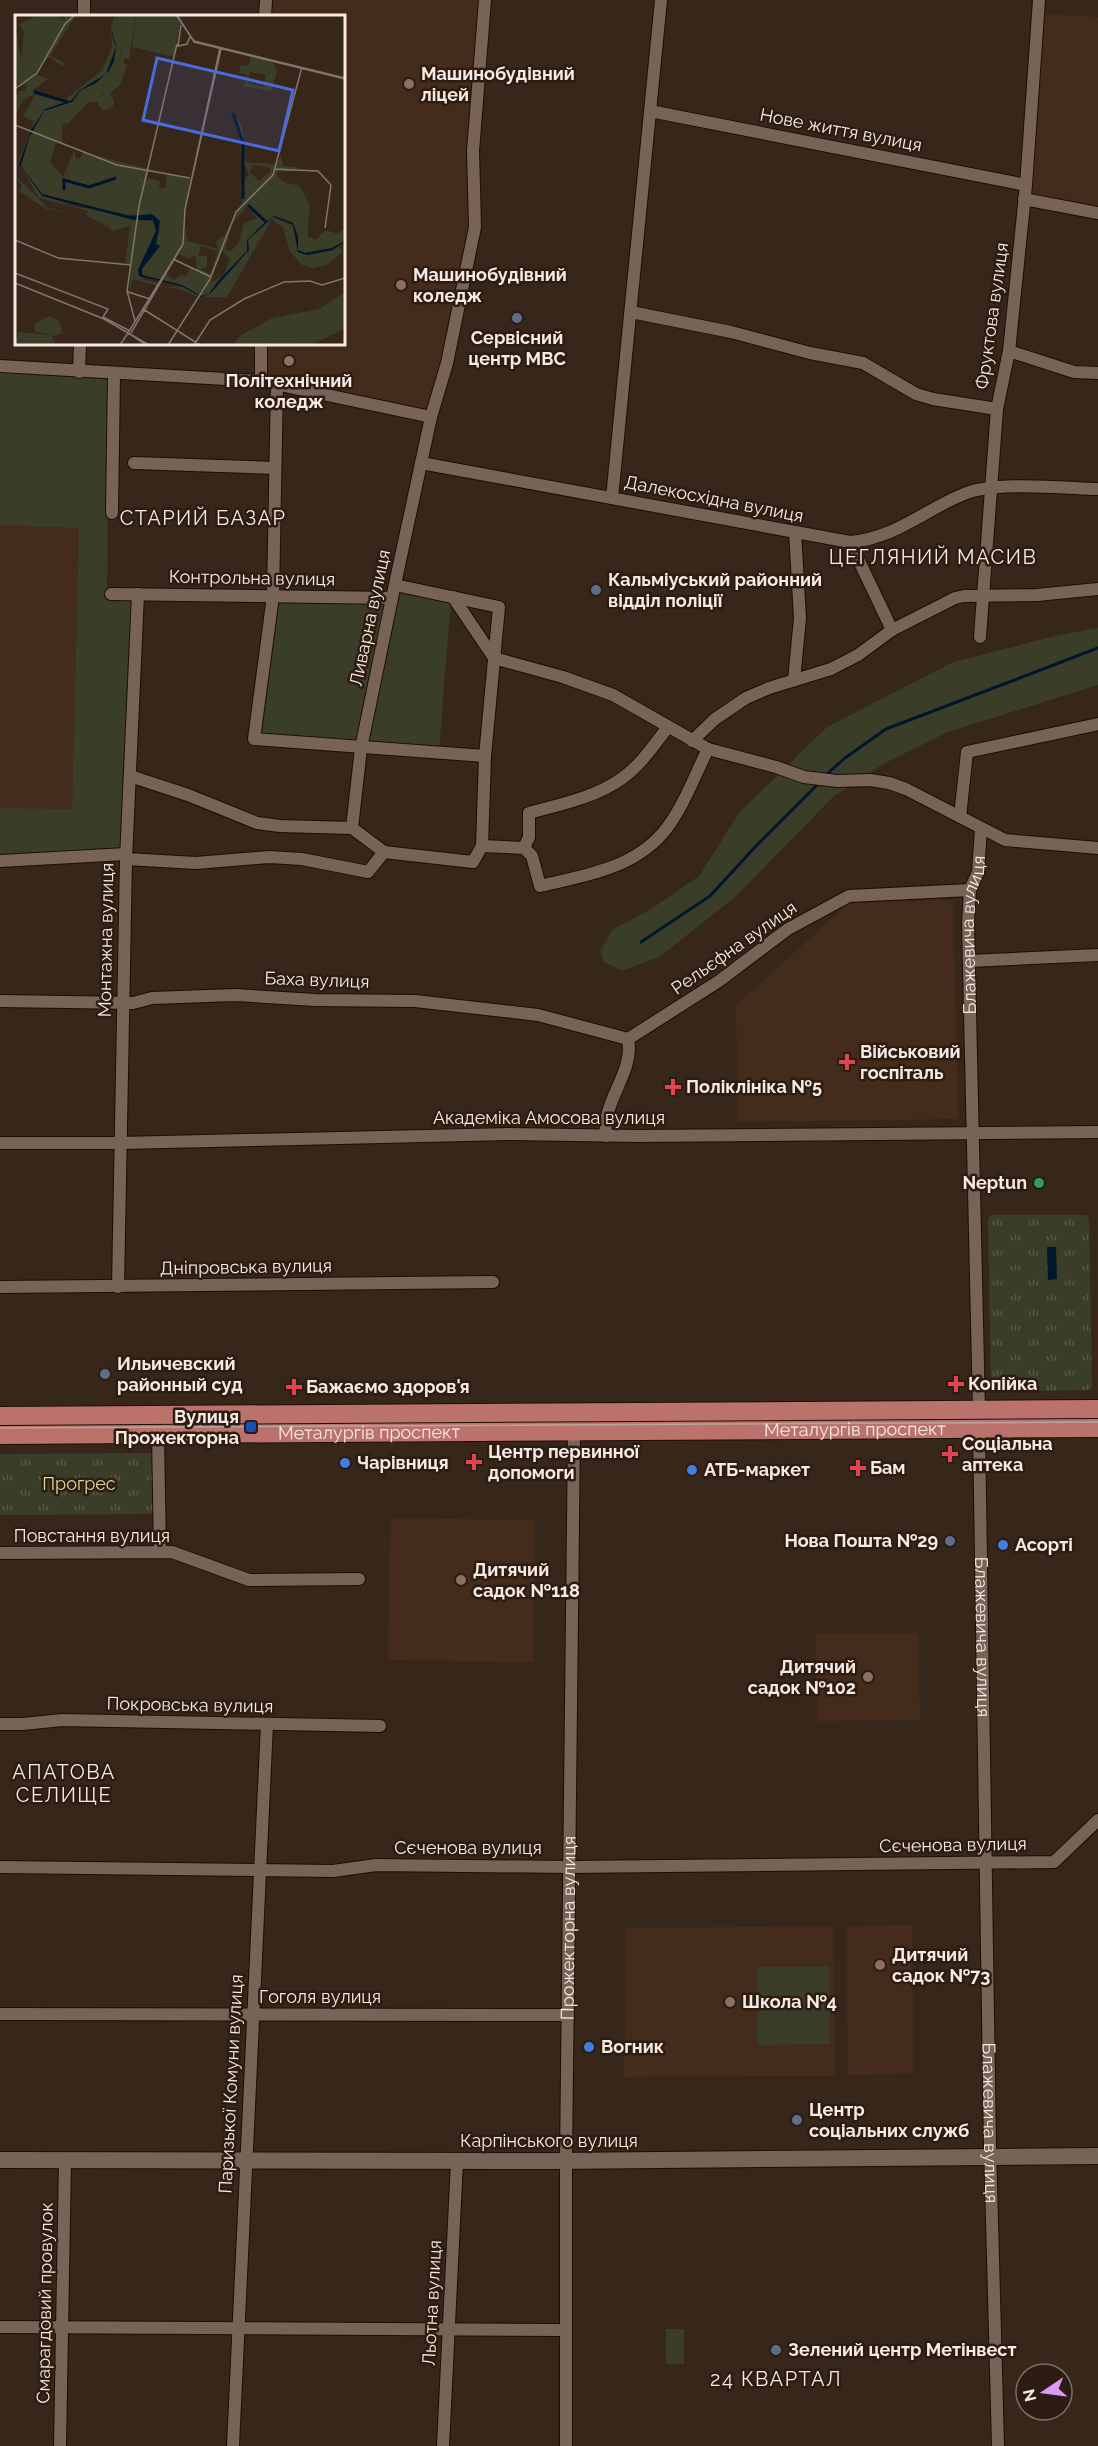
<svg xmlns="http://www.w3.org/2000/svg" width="1098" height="2446" viewBox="0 0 1098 2446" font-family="Raleway,sans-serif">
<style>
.built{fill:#442c1d}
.grass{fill:#3a3d27}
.park{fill:url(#park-tufts);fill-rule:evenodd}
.water{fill:#00162e}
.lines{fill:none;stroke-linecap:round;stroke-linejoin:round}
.stream{stroke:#00162e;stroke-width:3}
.street-casing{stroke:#1e0e05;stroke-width:14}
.secondary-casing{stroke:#1e0e05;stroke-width:18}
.primary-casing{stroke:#1e0e05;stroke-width:20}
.street{stroke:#786457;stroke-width:12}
.secondary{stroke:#786457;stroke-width:16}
.primary{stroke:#bb726d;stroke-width:18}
.tram{stroke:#b5a79f;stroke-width:1.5}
.education-dot{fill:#8d6e63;stroke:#2d1c11;stroke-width:2}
.service-dot{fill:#5c6f8a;stroke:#2d1c11;stroke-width:2}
.health-dot{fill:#e0444e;stroke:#2d1c11;stroke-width:2}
.leisure-dot{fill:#2e9e5b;stroke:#2d1c11;stroke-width:2}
.transit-dot{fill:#1a4fb4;stroke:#2d1c11;stroke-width:2}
.shop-dot{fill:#3f7fe0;stroke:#2d1c11;stroke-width:2}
.labels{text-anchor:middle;stroke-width:5;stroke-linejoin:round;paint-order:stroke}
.poi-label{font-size:18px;font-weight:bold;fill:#f6eae3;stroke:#2d1c11;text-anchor:start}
.street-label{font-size:18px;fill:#f6eae3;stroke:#2d1c11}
.park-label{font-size:18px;fill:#d2db98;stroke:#2d1c11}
.neighbourhood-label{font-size:20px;letter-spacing:1.5px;fill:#f6eae3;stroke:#2d1c11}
.inset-river{fill:none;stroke:#00162e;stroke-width:3}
.inset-road{fill:none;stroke:#83746a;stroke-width:1.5}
.view{fill:#486dda;fill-opacity:0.15;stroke:#486dda;stroke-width:3}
.inset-edge{fill:none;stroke:#f6eae3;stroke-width:3}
</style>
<defs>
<pattern id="park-tufts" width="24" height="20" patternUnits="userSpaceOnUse" patternTransform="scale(1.5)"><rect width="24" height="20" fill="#3a3d27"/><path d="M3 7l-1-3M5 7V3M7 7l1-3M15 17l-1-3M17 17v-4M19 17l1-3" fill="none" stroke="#575946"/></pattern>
</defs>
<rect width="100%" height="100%" fill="#37261a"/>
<g class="built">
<path d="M270,0H480L471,227L442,362L428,412L265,378L266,344H344V16H270Z"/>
<path d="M1043,14L1098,17V207L1031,195Z"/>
<path d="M0,525L79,527L72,810L0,808Z"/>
<path d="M953,900L958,1119L738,1122L736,1005L849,903Z"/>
<path d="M390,1518L535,1520L533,1662L388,1660Z"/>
<path d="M918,1633L920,1720L817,1721L816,1634Z"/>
<path d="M912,1925L914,2074L848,2075L846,1926Z"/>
<path d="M834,1926L835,2076L624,2077L626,1928Z"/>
</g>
<g class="grass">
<path d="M0,371L109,378L107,597L135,598L122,850L0,856V808L72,809L79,528L0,525Z"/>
<path d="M396,588L451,599L439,751L364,746Z"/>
<path d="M275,599L389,600L359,746L256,737Z"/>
<path d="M1098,628V685L948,732L883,764L833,797L733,899L659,957L622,971L604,962L600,951L612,930L651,909L699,876L739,813L827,727L953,662L1059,635Z"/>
<path d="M829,1966L830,2044L758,2045L757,1967Z"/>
<rect x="666" y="2329" width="18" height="35"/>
</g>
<g class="park">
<path d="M992,1215H1086L1089,1219L1092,1386L1089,1390L995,1392L991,1388L988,1219ZM1047,1247H1056V1279H1048Z"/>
<path d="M157,1453L158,1514L0,1515V1454Z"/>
</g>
<path class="water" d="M1047,1247H1056L1057,1279L1048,1280Z"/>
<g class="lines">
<g class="stream">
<path d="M826,775L845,758L886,729L1098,648"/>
<path d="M641,942L710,896L756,846L820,782"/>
</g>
<defs>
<g id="street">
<path d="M84,16V0"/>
<path d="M265,16L266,0"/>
<path d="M650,111L1026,185"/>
<path d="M1024,199L1098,213"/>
<path d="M631,312L731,332L810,353L863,363L916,394L933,399L997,409"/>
<path d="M1009,351L1074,372L1098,373"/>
<path d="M0,366L261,381L431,417"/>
<path d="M79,372L80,344"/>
<path d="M261,381V344"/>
<path d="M277,385L273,596L254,739L485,756"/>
<path d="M134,463L275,468"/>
<path d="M421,463L850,542C896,538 924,510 964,494C995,481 1063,488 1098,489"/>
<path d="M612,498L661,0"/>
<path d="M112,513L114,374"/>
<path d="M850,542L892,630"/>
<path d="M111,594L392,598"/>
<path d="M453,597L494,658"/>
<path d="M980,637L997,409L1009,351L1026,185L1039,0"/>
<path d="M494,658L563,677L613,695L708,749L776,767L804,777L837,781L870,780L889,783L906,789L1005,840L1098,848"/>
<path d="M794,680L800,618L795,532"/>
<path d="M692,741L715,719L746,698L769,688L831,669L858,655L892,630L955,598L964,596L1037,595L1098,589"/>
<path d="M130,776L188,795L257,823L280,826L352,828L384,852L473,862L482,846L485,756L499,607L395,585"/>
<path d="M960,817L967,752L1098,724"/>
<path d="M352,828L361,748L392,598L431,417L447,363L475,227L473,151L485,0"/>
<path d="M482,846L524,848L532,856L540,886C583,876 631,869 662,834C682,811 694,777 708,749"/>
<path d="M524,848L529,837V813C561,804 594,798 621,779C640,766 654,745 668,727"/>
<path d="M126,859L196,863L269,857L302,859L368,872L384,852"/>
<path d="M0,861L126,854"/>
<path d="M969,961L1098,955"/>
<path d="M0,1001L133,1003L152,998L235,995L315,1000L415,1001L538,1015L628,1039"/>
<path d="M628,1039L719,981L788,929L849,896L970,890"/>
<path d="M606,1136C601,1102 635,1072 628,1039"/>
<path d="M0,1143H121L510,1134L637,1136L1098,1132"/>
<path d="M0,1287L493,1282"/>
<path d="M118,1287L126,859L138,594"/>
<path id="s1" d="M979,1411L968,923L970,890L978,872L981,829"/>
<path id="s2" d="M979,1430L990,2145L998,2446"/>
<path d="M158,1434L160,1552"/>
<path d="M0,1553L172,1552L249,1580L359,1579"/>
<path d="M0,1724H23L62,1720L380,1726"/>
<path d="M0,1867L333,1871L376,1865L569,1867L1054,1862L1098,1820"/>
<path d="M0,2014L568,2015"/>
<path d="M0,2327L566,2330"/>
<path d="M60,2446L65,2160"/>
<path d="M233,2446L267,1724"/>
<path d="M443,2446L457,2161"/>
<path id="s3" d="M566,2446V2161L574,1431"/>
</g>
<path id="secondary" d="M0,2160L555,2161L1098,2156"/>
<g id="primary">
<path d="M0,1416L1098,1409"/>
<path id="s4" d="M0,1435L1098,1428"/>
</g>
</defs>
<use href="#street" class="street-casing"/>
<use href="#secondary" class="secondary-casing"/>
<use href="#primary" class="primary-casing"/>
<use href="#street" class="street"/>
<use href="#secondary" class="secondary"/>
<use href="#primary" class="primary"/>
<path class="tram" d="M0,1428L1098,1422"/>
</g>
<g class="education-dot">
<circle cx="409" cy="84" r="6"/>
<circle cx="401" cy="285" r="6"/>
<circle cx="289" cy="361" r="6"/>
<circle cx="461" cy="1580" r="6"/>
<circle cx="868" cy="1677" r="6"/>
<circle cx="880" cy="1965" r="6"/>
<circle cx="730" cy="2002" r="6"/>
</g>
<g class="service-dot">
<circle cx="517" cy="318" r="6"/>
<circle cx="596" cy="590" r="6"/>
<circle cx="105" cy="1374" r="6"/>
<circle cx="950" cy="1541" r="6"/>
<circle cx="797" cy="2120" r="6"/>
<circle cx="776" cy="2350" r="6"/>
</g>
<g class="health-dot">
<path d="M844 1053h6v6h6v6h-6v6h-6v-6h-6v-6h6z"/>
<path d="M670 1078h6v6h6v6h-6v6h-6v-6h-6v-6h6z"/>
<path d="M953 1375h6v6h6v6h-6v6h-6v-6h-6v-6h6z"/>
<path d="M291 1378h6v6h6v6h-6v6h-6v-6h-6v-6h6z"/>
<path d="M947 1445h6v6h6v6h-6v6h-6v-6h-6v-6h6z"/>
<path d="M471 1453h6v6h6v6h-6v6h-6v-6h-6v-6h6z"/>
<path d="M855 1459h6v6h6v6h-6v6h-6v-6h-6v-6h6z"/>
</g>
<circle class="leisure-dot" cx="1039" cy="1183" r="6"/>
<rect class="transit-dot" x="245" y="1421" width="12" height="12" rx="3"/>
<g class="shop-dot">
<circle cx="345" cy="1463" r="6"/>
<circle cx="692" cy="1470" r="6"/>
<circle cx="1003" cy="1545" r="6"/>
<circle cx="589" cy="2047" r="6"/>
</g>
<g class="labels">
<g class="poi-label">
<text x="421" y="80">Машинобудівний<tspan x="421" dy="21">ліцей</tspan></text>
<text x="413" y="281">Машинобудівний<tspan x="413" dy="21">коледж</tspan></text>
<text x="517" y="344" text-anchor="middle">Сервісний<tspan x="517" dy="21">центр МВС</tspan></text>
<text x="289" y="387" text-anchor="middle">Політехнічний<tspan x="289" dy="21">коледж</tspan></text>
<text x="608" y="586">Кальміуський районний<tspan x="608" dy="21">відділ поліції</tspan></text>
<text x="860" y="1058">Військовий<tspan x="860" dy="21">госпіталь</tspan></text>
<text x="686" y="1093">Поліклініка №5</text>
<text x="1027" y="1189" text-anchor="end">Neptun</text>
<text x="117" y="1370">Ильичевский<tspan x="117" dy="21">районный суд</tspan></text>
<text x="968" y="1390">Копійка</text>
<text x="306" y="1393">Бажаємо здоров'я</text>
<text x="239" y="1423" text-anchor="end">Вулиця<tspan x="239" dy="21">Прожекторна</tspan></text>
<text x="962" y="1450">Соціальна<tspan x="962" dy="21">аптека</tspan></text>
<text x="488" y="1458">Центр первинної<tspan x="488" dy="21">допомоги</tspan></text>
<text x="357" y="1469">Чарівниця</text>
<text x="870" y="1474">Бам</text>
<text x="704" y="1476">АТБ-маркет</text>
<text x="938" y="1547" text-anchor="end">Нова Пошта №29</text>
<text x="1015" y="1551">Асорті</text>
<text x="473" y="1576">Дитячий<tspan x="473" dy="21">садок №118</tspan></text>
<text x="856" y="1673" text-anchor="end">Дитячий<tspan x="856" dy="21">садок №102</tspan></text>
<text x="892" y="1961">Дитячий<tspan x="892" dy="21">садок №73</tspan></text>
<text x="742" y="2008">Школа №4</text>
<text x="601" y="2053">Вогник</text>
<text x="809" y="2116">Центр<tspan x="809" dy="21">соціальних служб</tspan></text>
<text x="788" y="2356">Зелений центр Метінвест</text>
</g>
<g class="street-label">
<text transform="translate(841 130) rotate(11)" y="6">Нове життя вулиця</text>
<text transform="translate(992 316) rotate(-82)" y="6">Фруктова вулиця</text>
<text transform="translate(714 499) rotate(11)" y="6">Далекосхідна вулиця</text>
<text transform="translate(252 578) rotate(1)" y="6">Контрольна вулиця</text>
<text transform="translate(370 618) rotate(-78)" y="6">Ливарна вулиця</text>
<text dy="6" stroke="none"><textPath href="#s1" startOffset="477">Блажевича вулиця</textPath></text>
<text transform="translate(106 940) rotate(-89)" y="6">Монтажна вулиця</text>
<text transform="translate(734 948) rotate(-35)" y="6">Рельєфна вулиця</text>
<text transform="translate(317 980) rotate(2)" y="6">Баха вулиця</text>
<text x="549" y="1124">Академіка Амосова вулиця</text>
<text transform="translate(246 1267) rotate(-1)" y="6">Дніпровська вулиця</text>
<text dy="6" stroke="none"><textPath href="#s4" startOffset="855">Металургів проспект</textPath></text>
<text dy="6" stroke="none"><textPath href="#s4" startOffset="369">Металургів проспект</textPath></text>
<text x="92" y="1542">Повстання вулиця</text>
<text dy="6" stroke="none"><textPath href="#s2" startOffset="207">Блажевича вулиця</textPath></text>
<text transform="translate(190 1705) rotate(1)" y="6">Покровська вулиця</text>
<text transform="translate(953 1845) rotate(-1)" y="6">Сєченова вулиця</text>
<text x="468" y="1854">Сєченова вулиця</text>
<text dy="6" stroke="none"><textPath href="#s3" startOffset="518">Прожекторна вулиця</textPath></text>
<text x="320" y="2003">Гоголя вулиця</text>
<text transform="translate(231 2084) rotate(-87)" y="6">Паризької Комуни вулиця</text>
<text dy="6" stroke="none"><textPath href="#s2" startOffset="693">Блажевича вулиця</textPath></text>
<text x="549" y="2147">Карпінського вулиця</text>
<text transform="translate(45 2303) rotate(-89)" y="6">Смарагдовий провулок</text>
<text transform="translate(432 2303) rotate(-87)" y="6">Льотна вулиця</text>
</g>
<g class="park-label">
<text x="79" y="1490">Прогрес</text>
</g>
<g class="neighbourhood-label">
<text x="203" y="525">СТАРИЙ БАЗАР</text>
<text x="933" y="564">ЦЕГЛЯНИЙ МАСИВ</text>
<text x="64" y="1779">АПАТОВА<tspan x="64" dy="23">СЕЛИЩЕ</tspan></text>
<text x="776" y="2386">24 КВАРТАЛ</text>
</g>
</g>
<g transform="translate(15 15)">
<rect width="330" height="330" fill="#37261a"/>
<path d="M23,0H41L50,5L49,0H61L35,41L50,48L47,51L34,42L18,61L7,54ZM100,0H103L100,17L107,43V27H112L107,6L112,1L121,0L114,45L110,43L108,48L112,50L106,68L94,80L88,78L83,87H74L53,108L47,109V129L41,128L35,147L48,162L60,134V142L65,144L68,137L125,152L113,200L123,202L57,189L26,178L56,191L90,196L119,205L139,206L141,216L123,255L128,264L143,268L142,271L118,264L114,277L116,250L110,249L116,205L99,199L93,212L71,200L73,196L24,183L3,147L19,107L8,101L21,79L9,84L0,101V82L4,77L0,76H18L51,84L87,55L97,33L96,12ZM236,42L257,46L262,56L256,76L229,71L232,60L224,58L225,51L234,50ZM235,57L251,60L248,72L232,68ZM217,96L227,112L231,147L261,149L266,140L268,151L282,152L283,156L263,157L262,161L272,169L283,170L294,189L293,221L301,225L311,215L323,219L330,212V225L317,233L291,238L283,235V222L278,208L262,200L278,210L283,237L292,240L318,235L330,226L324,231L328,236L312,250L298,253L287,250L275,237L268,213L257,204L212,282H183L164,274L144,271L169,272L147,265L151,258L159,265L166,260L170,262L176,252L182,255L180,240L175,244L163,239L171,213L172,226L203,234L201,226L209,221L228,187L225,171L234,159L226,142L225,118ZM238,150L255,153V157L244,166L235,157ZM232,191L242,203L229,208L224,228L216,236L210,235L217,209ZM186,231L203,236L195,259L186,254L192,252V241H183ZM207,235L215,244L208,261L196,267ZM142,228L155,236L149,252L133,247ZM330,277V314L296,330H218L225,321L257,303L304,294ZM34,301L44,306L48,318L39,321L20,316V309Z" fill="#3a3d27" fill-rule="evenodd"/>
<path d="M23,0L7,54L33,64L15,77L11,75L12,65L9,74L10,70L0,72L3,67L0,65V9L6,44L9,17L4,9ZM103,0H117L107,6L112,27H107L106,43L100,17ZM0,160L33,193L60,199L31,194L4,176L7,172Z" fill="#3a3d27"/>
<path d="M273,168L285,172L295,190L290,227L289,203L277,197L274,190L252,203L242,198L253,187L254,176L268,180ZM280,299L289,300V307L245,330H220L250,309ZM330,312L296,330H276L301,322Z" fill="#3a3d27"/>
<path d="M83 87a8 8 0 1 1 16 0a8 8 0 1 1-16 0ZM3,317L36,320L41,330H0Z" fill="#3a3d27"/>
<path d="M121,0H160L165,8L159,42L117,32ZM125,152L134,154L132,163L145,166L144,172L150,173L152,159L175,164L167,229L145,264L129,262L126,256L145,216L139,202L113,199ZM142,228L155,236L149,252L133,247Z" fill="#3a3d27" fill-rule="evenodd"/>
<path d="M99,199L116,205L115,211L97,216L93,212Z" fill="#3a3d27"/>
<path d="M101,0L97,15L98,21L101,29V33L99,46L94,56L81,68L66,75L57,87L29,96L14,123L6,151L27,179L115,201L137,199L145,206L141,229L145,231L127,254V260L167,270L186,281L194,279L203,266L232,236V225L247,210L259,201L278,208L283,222V235L290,238L317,233L330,226L318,235L292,240L283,237L278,210L258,202L233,225L234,235L195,279L186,282L166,271L124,261L123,255L141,216L138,205H119L27,181L4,149L16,115L30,94L57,85L65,75L91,59L101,32L97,20V15Z" fill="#00162e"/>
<path class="inset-river" d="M19,77L53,87M218,98L228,128V184M49,175V165L74,172L101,163M233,190L251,207"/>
<path class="inset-road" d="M161,0L179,26L330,63M162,0L179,27L330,64M166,10L163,31L172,29L175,22M0,74L22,58L50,9L60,0M0,110L102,150L175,163M259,154L303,156L316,170L310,213M0,225L43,243L116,250M158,244L196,262M0,258L93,294L88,302L115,316M0,268L89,304L134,330M112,276L124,191L162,29M112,276L120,306M113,277L135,284M128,294L185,330M113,318L168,229L170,194L205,33M116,318L168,229L170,194L206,34M105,330L113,318L131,330M153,330L195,264L221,197L258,160L287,52M179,330L195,305L229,284L269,267L295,266L307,270L330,263"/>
<path class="view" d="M142,43L278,75L264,136L128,105Z"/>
<rect width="330" height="330" class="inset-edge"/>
</g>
<g transform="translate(1044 2392) rotate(257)"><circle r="28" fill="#2d1c11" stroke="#7d6e65" stroke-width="1.5"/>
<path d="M0-4.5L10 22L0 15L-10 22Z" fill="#db99f6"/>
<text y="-9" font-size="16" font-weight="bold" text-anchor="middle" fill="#f6eae3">N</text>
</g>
</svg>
